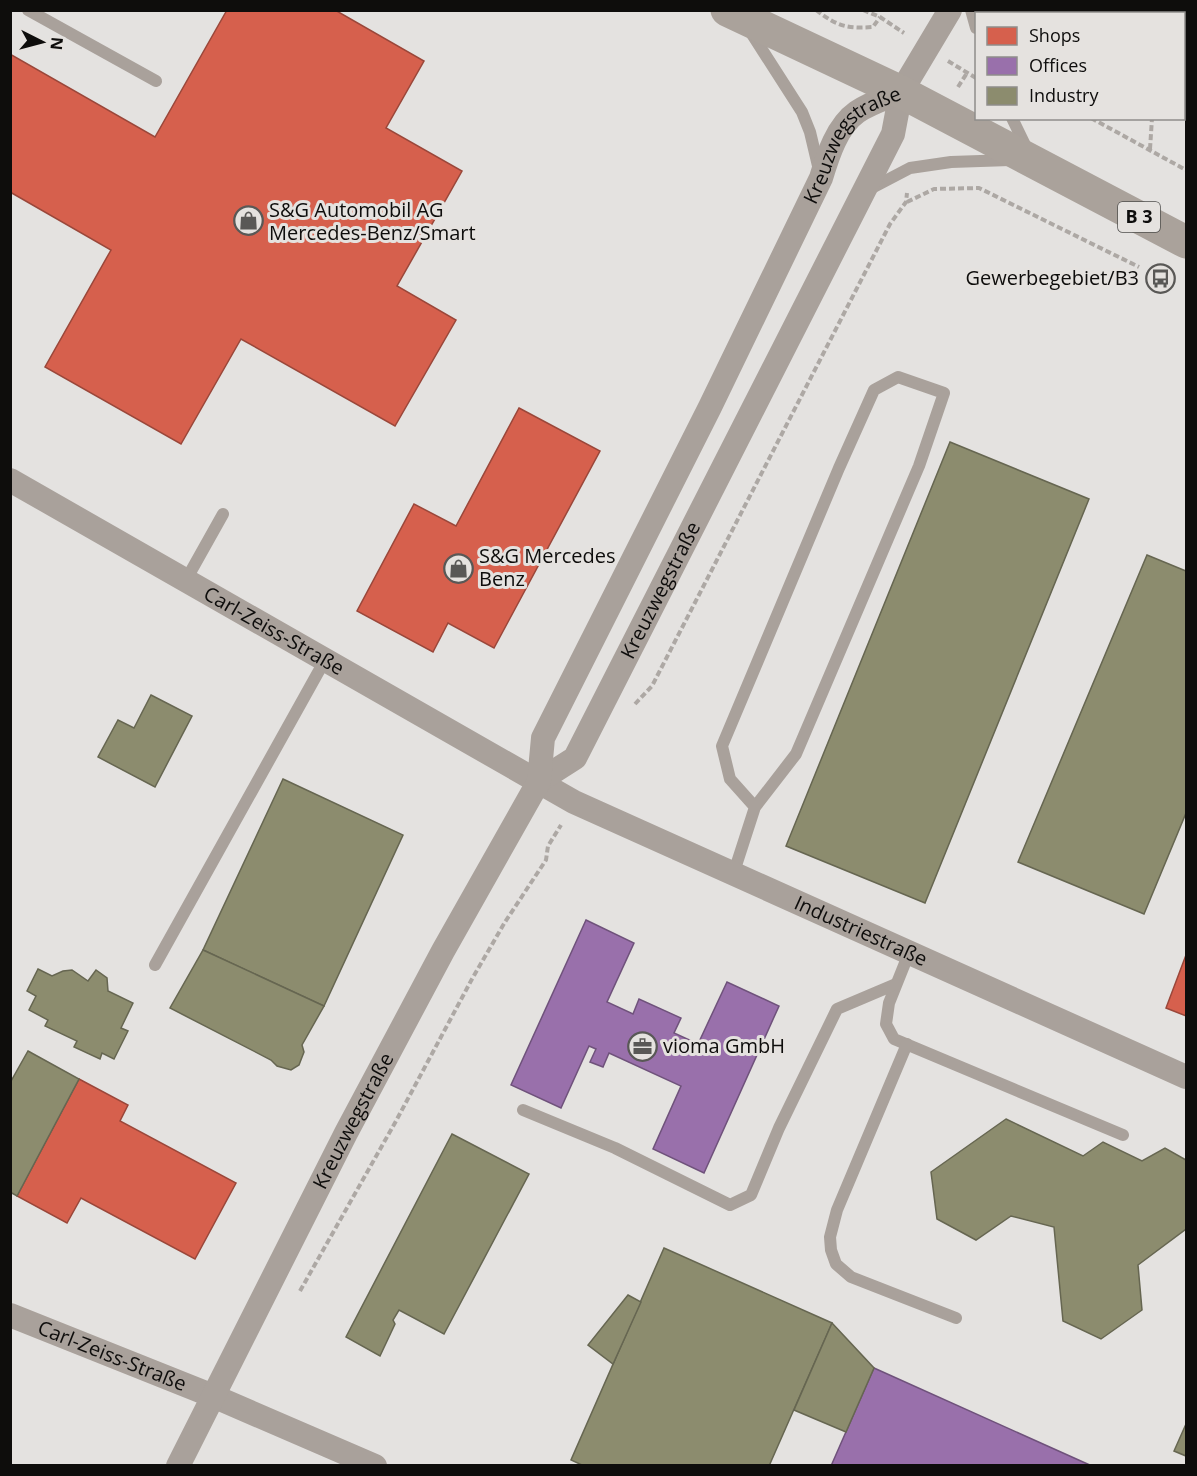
<svg xmlns="http://www.w3.org/2000/svg" width="1197" height="1476" viewBox="0 0 1197 1476" font-family="'Open Sans',sans-serif">
<style>
.shops{fill:#d6604d;stroke:#9a473a;stroke-width:1.5}
.offices{fill:#9970ab;stroke:#6f527b;stroke-width:1.5}
.industry{fill:#8c8c6e;stroke:#666651;stroke-width:1.5}
.lines{fill:none;stroke-linecap:round;stroke-linejoin:round}
.path{stroke:#ada8a4;stroke-width:4;stroke-dasharray:6 3;stroke-linecap:butt}
.lane{stroke:#a9a19b;stroke-width:12}
.street{stroke:#a9a19b;stroke-width:24}
.primary{stroke:#aaa29b;stroke-width:33}
.labels{text-anchor:middle;stroke-width:6;stroke-linejoin:round;paint-order:stroke}
.shield{fill:#e5e2df;stroke:#4e4d4b;stroke-width:1.5}
.shield-label{font-size:18px;font-weight:bold;fill:#0e0d0c}
.street-label{font-size:20px;fill:#0e0d0c;stroke:#e5e2df}
.poi-label{font-size:20px;fill:#0e0d0c;stroke:#e5e2df;text-anchor:start}
</style>
<rect width="100%" height="100%" fill="#e4e2e0"/>
<g class="shops">
<path d="M227,10H335L424,61L386,128L462,171L397,286L456,320L395,426L241,339L181,444L45,367L111,250L10,192V54L155,137Z"/>
<path d="M1130,10H1148L1147,14H1136Z"/>
<path d="M519,408L600,451L494,648L448,623L433,652L357,611L414,504L456,526Z"/>
<path d="M1186,955V1016L1166,1008Z"/>
<path d="M79,1079L128,1105L120,1121L236,1183L195,1259L81,1198L67,1223L17,1196Z"/>
</g>
<g class="offices">
<path d="M586,920L634,943L607,1002L633,1014L639,999L681,1018L674,1033L698,1044L727,982L779,1006L704,1173L653,1149L681,1086L609,1053L603,1067L590,1062L596,1049L589,1046L561,1108L511,1085Z"/>
<path d="M874,1368L1092,1466H831Z"/>
</g>
<g class="industry">
<path d="M950,442L1089,499L925,903L786,846Z"/>
<path d="M1147,555L1186,571V813L1144,914L1018,862Z"/>
<path d="M151,695L192,716L155,787L98,757L118,720L134,728Z"/>
<path d="M283,779L403,835L324,1006L203,950Z"/>
<path d="M203,950L324,1006L302,1045L304,1052L299,1065L291,1070L277,1066L271,1060L170,1008Z"/>
<path d="M38,969L52,976L63,971L72,970L88,981L96,970L107,978L108,991L133,1003L121,1028L128,1031L114,1059L102,1053L100,1059L74,1047L77,1041L45,1026L48,1020L29,1010L36,996L27,991Z"/>
<path d="M28,1051L79,1079L17,1196L10,1192V1083Z"/>
<path d="M1006,1119L1083,1156L1103,1142L1142,1161L1165,1148L1186,1160V1229L1138,1265L1142,1310L1101,1339L1063,1321L1054,1227L1011,1216L976,1240L937,1219L931,1172Z"/>
<path d="M452,1134L529,1174L444,1334L399,1310L393,1320L395,1324L380,1356L346,1337Z"/>
<path d="M664,1248L832,1323L769,1466H584L571,1460Z"/>
<path d="M628,1295L641,1302L613,1364L588,1345Z"/>
<path d="M832,1323L874,1368L846,1432L794,1410Z"/>
<path d="M1186,1424V1456L1174,1451Z"/>
</g>
<g class="lines">
<g class="path">
<path d="M816,10C837,26 847,29 873,27L880,17"/>
<path d="M863,10L880,17L904,33"/>
<path d="M1007,14V10"/>
<path d="M948,61L976,78"/>
<path d="M958,87L967,73"/>
<path d="M1091,118L1186,170"/>
<path d="M1150,149L1152,118"/>
<path d="M907,202L934,189L979,188L1139,267"/>
<path d="M635,704L652,686L890,224L906,202L907,193"/>
<path d="M300,1291L396,1121L472,979L505,922L546,860L548,846L561,825"/>
</g>
<g class="lane">
<path d="M28,10L156,81"/>
<path d="M971,10L976,28"/>
<path d="M1076,14L1078,10"/>
<path d="M1184,20L1186,14"/>
<path d="M750,31L802,112L810,132L819,170"/>
<path d="M1184,53L1186,63"/>
<path d="M1012,118L1027,149"/>
<path d="M868,190L910,168L951,162L1010,160"/>
<path d="M186,580L223,514"/>
<path d="M733,875L755,807L730,779L722,746L839,468L874,390L898,377L944,393L919,466L796,754L755,807"/>
<path d="M909,953L889,1003L886,1024L894,1039L1123,1135"/>
<path d="M155,965L325,660"/>
<path d="M907,1044L837,1210L830,1237L831,1250L836,1264L851,1277L956,1318"/>
<path d="M523,1110L615,1148L730,1205L751,1195L779,1128L837,1009L896,984"/>
</g>
<g class="street">
<path id="s1" d="M10,480L574,802L1186,1077"/>
<path id="s2" d="M539,781L575,758L893,134L901,92L950,10"/>
<path id="s3" d="M10,1315L213,1396L375,1466"/>
<path id="s4" d="M178,1466L346,1133L443,951L539,781L543,738L710,407L821,178C828,155 837,126 857,112C870,103 887,98 901,92"/>
</g>
<path class="primary" d="M727,10L901,92L1186,242"/>
</g>
<defs>
<symbol id="shop-ring" viewBox="-11 -11 22 22"><circle r="9.5" fill="#e5e2df" stroke="#595856" stroke-width="1.5"/><path d="M-5-2.5h2.3a2.7 3.5 0 0 1 5.4 0H5L5.5 6h-11ZM-1.5-2.5h3a1.5 2.3 0 0 0-3 0Z" fill="#595856"/></symbol>
<symbol id="bus-ring" viewBox="-11 -11 22 22"><circle r="9.5" fill="#e5e2df" stroke="#595856" stroke-width="1.5"/><path d="M-5-6H5V4H4V6H2V4H-2V6H-4V4H-5ZM-3.5-4V0h7V-4ZM-3.5 1.2v1.5H-2V1.2ZM2 1.2v1.5H3.5V1.2Z" fill="#595856"/></symbol>
<symbol id="office-ring" viewBox="-11 -11 22 22"><circle r="9.5" fill="#e5e2df" stroke="#595856" stroke-width="1.5"/><path d="M-6-3h4V-5.5h4V-3h4V5H-6ZM-1-4.5V-3h2v-1.5ZM-6 0V1H6V0Z" fill="#595856"/></symbol>
</defs>
<g fill-rule="evenodd">
<use href="#shop-ring" x="232" y="204" width="33" height="33"/>
<use href="#bus-ring" x="1144" y="262" width="33" height="33"/>
<use href="#shop-ring" x="442" y="552" width="33" height="33"/>
<use href="#office-ring" x="626" y="1030" width="33" height="33"/>
</g>
<g class="labels">
<rect class="shield" x="1118" y="202" width="42" height="30" rx="4.5"/>
<g class="shield-label">
<text x="1139" y="223">B 3</text>
</g>
<g class="street-label">
<text dy="7" stroke="none"><textPath href="#s4" startOffset="1491">Kreuzwegstraße</textPath></text>
<text dy="7" stroke="none"><textPath href="#s2" startOffset="231">Kreuzwegstraße</textPath></text>
<text dy="7" stroke="none"><textPath href="#s1" startOffset="304">Carl-Zeiss-Straße</textPath></text>
<text dy="7" stroke="none"><textPath href="#s1" startOffset="964">Industriestraße</textPath></text>
<text dy="7" stroke="none"><textPath href="#s4" startOffset="387">Kreuzwegstraße</textPath></text>
<text dy="7" stroke="none"><textPath href="#s3" startOffset="110">Carl-Zeiss-Straße</textPath></text>
</g>
<g class="poi-label">
<text x="269" y="217">S&amp;G Automobil AG<tspan x="269" dy="23">Mercedes-Benz/Smart</tspan></text>
<text x="1139" y="285" text-anchor="end">Gewerbegebiet/B3</text>
<text x="479" y="563">S&amp;G Mercedes<tspan x="479" dy="23">Benz</tspan></text>
<text x="663" y="1053">vioma GmbH</text>
</g>
</g>
<rect width="1197" height="1476" fill="none" stroke="#0e0d0c" stroke-width="24"/>
<rect x="975" y="12" width="210" height="108" fill="#e5e2df" stroke="#8f8d8b" stroke-width="1.5"/>
<rect x="987" y="27" width="30" height="18" fill="#d6604d" stroke="#8f8d8b" stroke-width="1.5"/>
<text x="1029" y="42" font-size="18" fill="#0e0d0c">Shops</text>
<rect x="987" y="57" width="30" height="18" fill="#9970ab" stroke="#8f8d8b" stroke-width="1.5"/>
<text x="1029" y="72" font-size="18" fill="#0e0d0c">Offices</text>
<rect x="987" y="87" width="30" height="18" fill="#8c8c6e" stroke="#8f8d8b" stroke-width="1.5"/>
<text x="1029" y="102" font-size="18" fill="#0e0d0c">Industry</text>
<g transform="translate(42 42) rotate(96)" stroke="#e5e2df" stroke-width="4.5" paint-order="stroke">
<path d="M0-4.5L10 22L0 15L-10 22Z" fill="#0e0d0c"/>
<text y="-9" font-size="16" font-weight="bold" text-anchor="middle" fill="#0e0d0c">N</text>
</g>
</svg>
